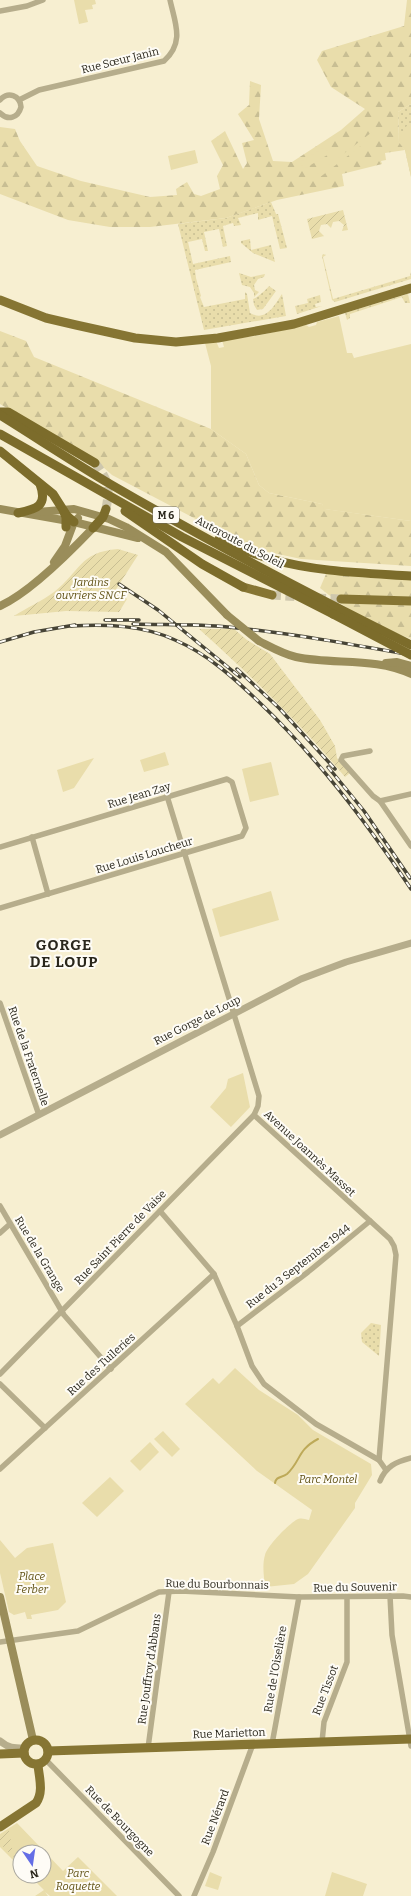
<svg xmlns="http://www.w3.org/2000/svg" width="411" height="1896" viewBox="0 0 411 1896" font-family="Bitter,serif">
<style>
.grass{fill:url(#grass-dots)}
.forest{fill:url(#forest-firs)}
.park{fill:#e9ddab}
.garden{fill:url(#garden-furrows)}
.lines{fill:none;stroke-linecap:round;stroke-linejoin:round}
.stream{stroke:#bda958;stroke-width:2}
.primary-tunnel{stroke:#cec7ad;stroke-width:9;stroke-dasharray:9 4.5;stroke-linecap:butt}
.trunk-tunnel{stroke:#cec7ad;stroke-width:9;stroke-dasharray:9 4.5;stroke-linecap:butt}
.minor{stroke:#b6ad8c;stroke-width:5.5}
.tertiary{stroke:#b6ad8c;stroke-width:7}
.secondary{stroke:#9a8d5a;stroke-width:8}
.primary{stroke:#867533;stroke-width:9}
.trunk{stroke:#7c6c2b;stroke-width:9}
.rail-casing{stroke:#474436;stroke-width:3.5}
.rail{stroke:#fefcf6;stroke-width:2;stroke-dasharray:6;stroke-linecap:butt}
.secondary-bridge{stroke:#9a8d5a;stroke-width:8}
.trunk-bridge{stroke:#7c6c2b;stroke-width:9}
.labels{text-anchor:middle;stroke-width:4;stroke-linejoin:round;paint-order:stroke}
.shield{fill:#fefcf6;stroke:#6a675d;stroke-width:1}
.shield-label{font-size:10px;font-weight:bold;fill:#2a271c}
.street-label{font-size:11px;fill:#2a271c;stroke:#fefcf6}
.park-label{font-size:11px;font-style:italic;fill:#625316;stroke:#fefcf6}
.district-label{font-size:15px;font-weight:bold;letter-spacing:1px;fill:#2a271c;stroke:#fefcf6}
</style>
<defs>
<pattern id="grass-dots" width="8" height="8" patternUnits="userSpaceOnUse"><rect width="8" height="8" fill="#e9ddab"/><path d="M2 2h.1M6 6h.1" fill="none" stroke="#c8be93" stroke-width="1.8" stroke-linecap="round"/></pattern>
<pattern id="forest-firs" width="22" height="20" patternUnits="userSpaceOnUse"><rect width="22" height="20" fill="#e9ddab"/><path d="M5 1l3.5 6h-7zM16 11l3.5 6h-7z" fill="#c8be93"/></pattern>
<pattern id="garden-furrows" width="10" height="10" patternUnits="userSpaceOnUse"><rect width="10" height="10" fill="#e9ddab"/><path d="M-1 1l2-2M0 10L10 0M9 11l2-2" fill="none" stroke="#c8be93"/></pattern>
</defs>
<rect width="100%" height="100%" fill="#f7efd1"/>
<g class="grass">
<path d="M411,104V177L405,150L399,142L398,112Z"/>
<path d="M271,202L276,214H278L287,248L280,249L272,216L258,220V213L238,218L241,225L234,226L233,223L223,226L227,246L223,247L219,229L204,232L208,251H205L202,239L188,242L193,264L230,256L231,262L195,270L196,278L201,296L200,297L204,307L245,299V292L247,294L250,313C266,322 274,306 282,294L286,316L204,330L178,224L226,218Z"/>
<path d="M250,239L251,250L271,245L275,262L253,253L241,243V241Z"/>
<path d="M323,254L326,255L323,257L333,299L410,276L411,272V279L335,302L332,300L322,256Z"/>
<path d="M239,273L251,277L265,274L264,277L258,279L254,285L255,290L259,292L254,297V293L250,287L242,285Z"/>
<path d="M269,286L276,291L263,309L257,310L254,305L253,299C257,298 267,289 269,286Z"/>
<path d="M408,294L410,303H405L402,297L350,314V318L347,320L345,313Z"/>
<path d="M320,295L321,302L315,304L316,307L322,306L297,314L295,306L308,303L307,299Z"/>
<path d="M371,1323L381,1325L379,1356L362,1342L361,1333Z"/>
</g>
<g class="forest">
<path d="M407,0H411V104L398,112L399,142L405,150L385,153L386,160L381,161L382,164L342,174L344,186L277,200L226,218L150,227H110L68,220L0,194V127L15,129L20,141L37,166L81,181L150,197L177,195L176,189L187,182L194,194L201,196L220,189L217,176L223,165L211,141L225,131L243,169L247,163L242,143L254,140L238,114L249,105L250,81L261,85L259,119L273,161L292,162L341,130L365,109L331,87L317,60L322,51L404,26Z"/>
<path d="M0,331L26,341L34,357L211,429L246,454L259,485L269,493L322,504L325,509L411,521V566L301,559L251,548L112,475L94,459L0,404Z"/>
<path d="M326,574L411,579V639C377,626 348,611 320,588Z"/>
</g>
<g class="park">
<path d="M74,0H95L96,4L92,5L93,9L85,10L88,22L79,24Z"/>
<path d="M411,123V177L405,150L399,142C401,135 404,126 411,123Z"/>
<path d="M376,129L379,132L315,181L313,177Z"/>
<path d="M325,147L329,154L304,169L300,162Z"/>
<path d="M195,150L198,163L171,170L168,156Z"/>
<path d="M339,316L347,353H352L354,358L411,344V521L324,509L322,504L269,493L259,485L246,454L211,429V366L205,343L216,341L219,348L224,347L222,340L256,336L306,325L309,327L316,325L317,322Z"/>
<path d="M165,752L169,765L144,772L140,760Z"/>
<path d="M94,758L74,788L63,792L57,770Z"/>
<path d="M271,762L279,795L250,802L242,769Z"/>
<path d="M271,891L279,920L220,937L212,909Z"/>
<path d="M243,1073L250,1107L231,1127L210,1107L226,1088L228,1079Z"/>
<path d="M235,1368L259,1390L298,1415L313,1430L371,1464L372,1475L355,1503V1508L308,1574L294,1584L265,1587C264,1577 262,1565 265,1555C268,1545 287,1526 296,1520C301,1517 304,1519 309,1520L312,1510L257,1471L185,1404L213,1378L219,1384Z"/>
<path d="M163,1431L180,1449L172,1457L154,1439Z"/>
<path d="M150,1442L159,1452L140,1471L130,1461Z"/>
<path d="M110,1477L124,1491L97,1517L82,1503Z"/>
<path d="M0,1540L15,1558L27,1548L53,1543L66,1602L58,1610L31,1615L32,1619H27L25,1612L14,1615L9,1612L0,1573Z"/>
<path d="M17,1823L63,1871L78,1857L117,1896H50L45,1892L48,1896H35L44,1890L30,1876H44V1852H20V1867L0,1847V1834Z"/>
<path d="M210,1872L222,1877L218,1890L205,1886Z"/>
<path d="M332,1872L367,1884L363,1896H325Z"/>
</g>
<g class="garden">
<path d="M343,210L348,230L342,231L344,225L339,221L333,222L331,228L327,224L321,225L319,231L324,236L312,239L307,219Z"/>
<path d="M118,549L138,555L115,591L127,599L119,612L66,611L14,616C26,608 42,601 54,592C80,572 79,552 118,549Z"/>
<path d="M199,629H234L247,640L270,654L320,720L335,746L337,758L350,773L345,777C300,723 250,675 199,629Z"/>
<path d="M7,1830L10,1832L11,1845L15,1855L13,1857L0,1843V1835Z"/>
</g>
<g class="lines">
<path class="stream" d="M275,1483C276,1476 282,1478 287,1474C301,1461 297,1450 318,1439"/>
<g class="primary-tunnel">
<path d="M272,595L301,597"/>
<path d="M317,598L341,599"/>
</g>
<path class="trunk-tunnel" d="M95,463C109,481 110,487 106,509"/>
<g class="minor">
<path d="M0,11L27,6L43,0"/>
<path d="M0,100C8,91 20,95 21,107C18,118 8,121 0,113"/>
<path d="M19,100L39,90L164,61C185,42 175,23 170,0"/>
<path d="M370,751L343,756L341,760L373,796L380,801L411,846"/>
<path d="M380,801L411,794"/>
<path d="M32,837L48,894"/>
<path d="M0,847L227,779L232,782L246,828L242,836L0,908"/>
<path d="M0,1003L39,1115"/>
<path d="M254,1115L390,1239L394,1246L396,1255L379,1460L386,1470"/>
<path d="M0,1206L64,1315L111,1369"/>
<path d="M160,1211L214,1274L237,1326L252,1366L264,1384L316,1424L379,1460"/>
<path d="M0,1233L10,1224"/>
<path d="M237,1326L308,1272L370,1221"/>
<path d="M0,1374L254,1115L258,1106L259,1096L167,796"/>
<path d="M0,1384L45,1428"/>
<path d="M0,1469L214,1274"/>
<path d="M380,1481C386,1466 396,1462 411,1458"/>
<path d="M390,1596L392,1635L411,1746"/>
<path d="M0,1642L78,1631L159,1592L181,1591L299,1597L403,1596L411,1597"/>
<path d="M322,1742L324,1722L347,1662V1597"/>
<path d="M272,1744L299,1597"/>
<path d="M148,1748L169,1592"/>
<path d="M46,1760L179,1896"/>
<path d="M194,1896L213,1852L253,1744"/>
</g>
<g class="tertiary">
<path d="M0,1135L301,979L346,962L411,943"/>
<path d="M0,1741C8,1748 14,1748 24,1748"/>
</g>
<g class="secondary">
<path d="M0,509L74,522L138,538"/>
<path d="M25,513L74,509L109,519L126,527L166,552L227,615"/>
<path d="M54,562L65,546L74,522L78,518"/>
<path d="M0,606C29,593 71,551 93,528"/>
<path d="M259,641C271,647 283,654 296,657C334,665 375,657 411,674"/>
<path d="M386,663L397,662L411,666"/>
<path d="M0,1597L33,1740"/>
</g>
<g class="primary">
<path d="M0,300L46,318L76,325L135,338L176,342L218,338L294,324L411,288"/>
<path d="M243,587L272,595"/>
<path d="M341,599L411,601"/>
<circle cx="36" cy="1752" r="12"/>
<path d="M48,1751L411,1739"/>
<path d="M0,1754L24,1753"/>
<path d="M0,1827L36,1803C44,1792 39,1777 38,1765"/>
</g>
<g class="trunk">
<path d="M0,412H8L95,463"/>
<path d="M0,415C37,438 73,462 110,484C208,541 309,594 411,645"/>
<path d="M0,434L182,537L333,614"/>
<path d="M0,451L53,494L67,516L74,522"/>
<path d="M125,511L202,564L243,587"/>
<path d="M64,512L66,517V527"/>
<path d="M18,513C37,509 48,506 40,484"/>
<path d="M93,528L103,517L106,509"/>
<path d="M219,539C236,547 253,554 271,559C316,572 365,573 411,576"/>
</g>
<defs>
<g id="rail">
<path d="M119,584L158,610L240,677"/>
<path d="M105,620H139"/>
<path d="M133,624C165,625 196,624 228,627C289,633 350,644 411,655"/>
<path d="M71,626C106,624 143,625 175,640C208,654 235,679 260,703C318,758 367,823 411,889"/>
<path d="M0,642L34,632L75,625"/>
<path d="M237,669L279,708L335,769"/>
<path d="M328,767L364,811L410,878"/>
</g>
</defs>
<use href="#rail" class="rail-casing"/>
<use href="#rail" class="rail"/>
<path class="secondary-bridge" d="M227,615L259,641"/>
<path class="trunk-bridge" d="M333,614L411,655"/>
</g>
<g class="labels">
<rect class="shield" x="153" y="507" width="26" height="16" rx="3"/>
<g class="shield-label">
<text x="166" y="519">M 6</text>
</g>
<g class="street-label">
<text transform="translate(120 60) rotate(-14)" y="4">Rue Sœur Janin</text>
<text transform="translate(240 542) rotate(28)" y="4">Autoroute du Soleil</text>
<text transform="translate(139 795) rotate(-17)" y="4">Rue Jean Zay</text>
<text transform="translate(144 855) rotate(-17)" y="4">Rue Louis Loucheur</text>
<text transform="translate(197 1020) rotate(-27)" y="4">Rue Gorge de Loup</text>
<text transform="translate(29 1056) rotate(71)" y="4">Rue de la Fraternelle</text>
<text transform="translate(310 1153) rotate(43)" y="4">Avenue Joannès Masset</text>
<text transform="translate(120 1237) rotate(-46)" y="4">Rue Saint Pierre de Vaise</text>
<text transform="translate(40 1254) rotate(59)" y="4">Rue de la Grange</text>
<text transform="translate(298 1266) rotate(-38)" y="4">Rue du 3 Septembre 1944</text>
<text transform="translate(101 1364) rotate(-42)" y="4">Rue des Tuileries</text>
<text transform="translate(217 1584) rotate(1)" y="4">Rue du Bourbonnais</text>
<text transform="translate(355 1587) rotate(-1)" y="4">Rue du Souvenir</text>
<text transform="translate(149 1669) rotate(-82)" y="4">Rue Jouffroy d'Abbans</text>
<text transform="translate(275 1669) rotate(-80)" y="4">Rue de l'Oiselière</text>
<text transform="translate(325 1690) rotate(-69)" y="4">Rue Tissot</text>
<text transform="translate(229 1733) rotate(-2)" y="4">Rue Marietton</text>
<text transform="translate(215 1817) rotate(-69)" y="4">Rue Nérard</text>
<text transform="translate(120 1821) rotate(46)" y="4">Rue de Bourgogne</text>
</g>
<g class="park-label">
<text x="91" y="586">Jardins<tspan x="91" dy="13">ouvriers SNCF</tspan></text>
<text x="328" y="1483">Parc Montel</text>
<text x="32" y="1580">Place<tspan x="32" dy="13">Ferber</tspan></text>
<text x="78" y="1877">Parc<tspan x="78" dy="13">Roquette</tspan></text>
</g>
<g class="district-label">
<text x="64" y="950">GORGE<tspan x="64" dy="17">DE LOUP</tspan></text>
</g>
</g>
<g transform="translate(32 1864) rotate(167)"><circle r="19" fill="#fefcf6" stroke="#a9a79f"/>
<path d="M0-3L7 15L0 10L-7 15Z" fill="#646ee6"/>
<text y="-6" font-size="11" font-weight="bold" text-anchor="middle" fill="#2a271c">N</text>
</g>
</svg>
